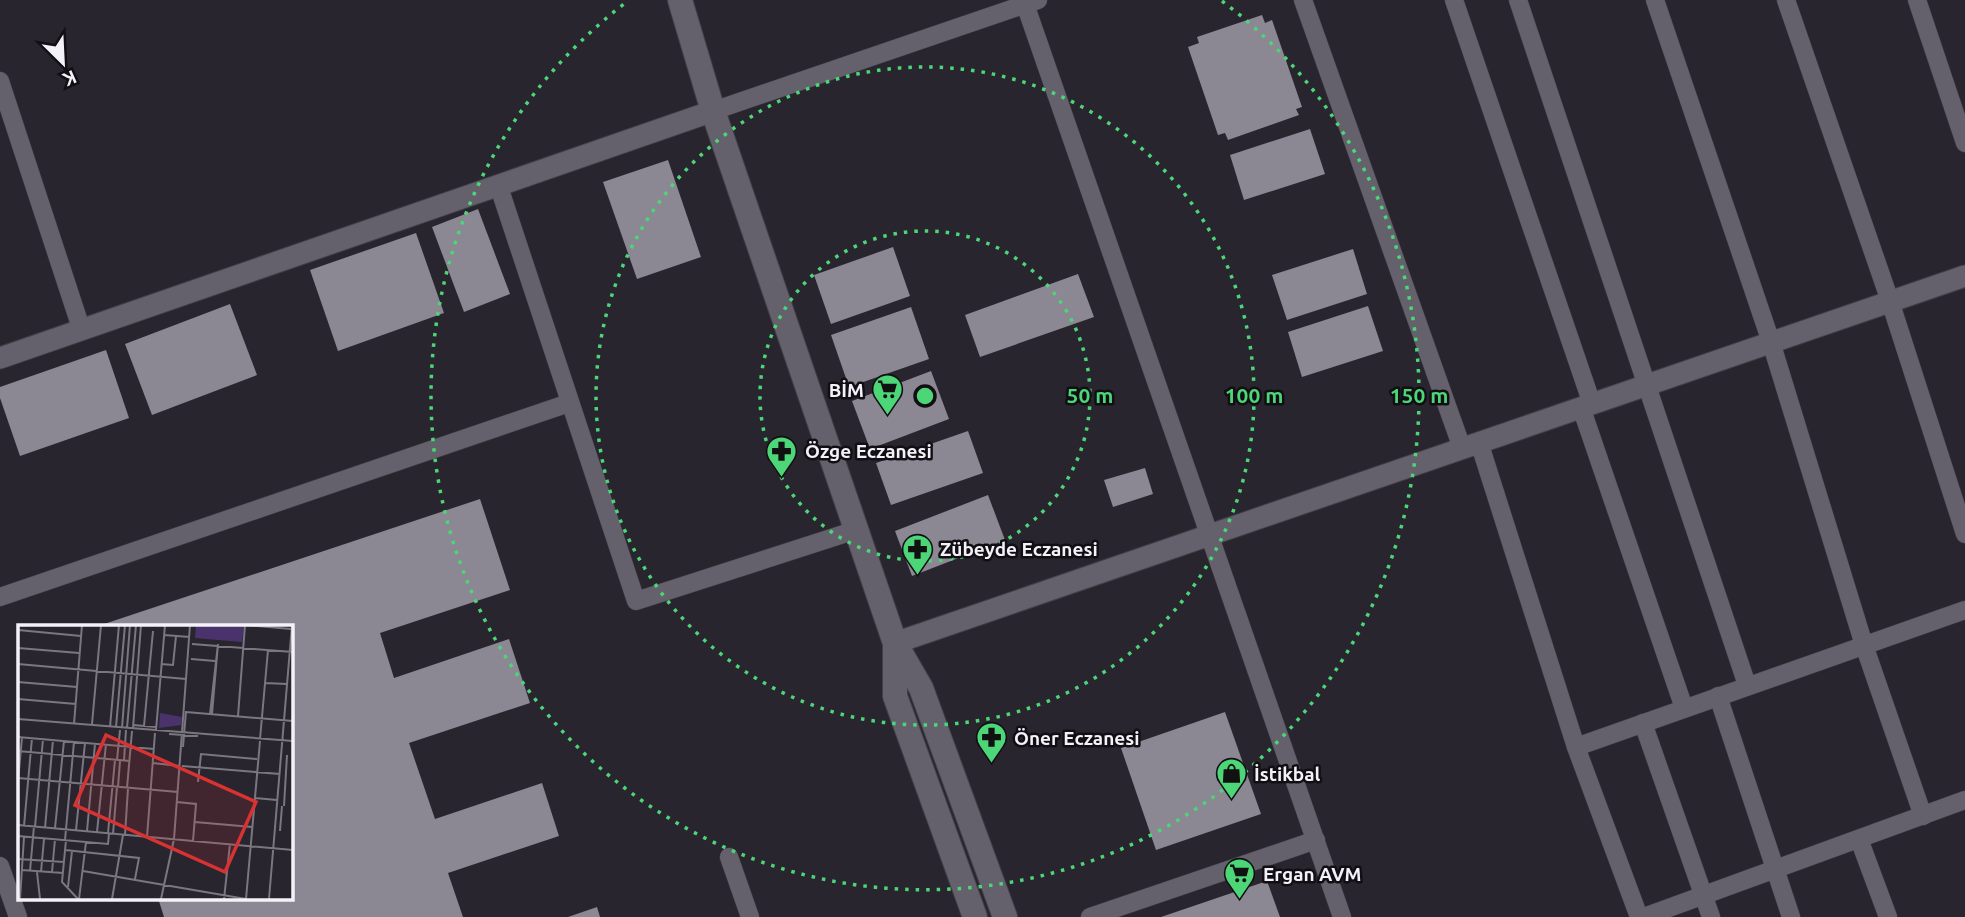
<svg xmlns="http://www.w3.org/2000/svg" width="1965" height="917" viewBox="0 0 1965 917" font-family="Ubuntu,sans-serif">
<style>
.building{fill:#8b8793}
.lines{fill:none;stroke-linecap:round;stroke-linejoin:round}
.minor-casing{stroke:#434049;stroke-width:19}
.tertiary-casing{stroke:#434049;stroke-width:23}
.secondary-casing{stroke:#434049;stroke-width:26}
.minor{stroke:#64616c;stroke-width:18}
.tertiary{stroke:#64616c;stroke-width:21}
.secondary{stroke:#64616c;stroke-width:24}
.ring{fill:none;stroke:#4cd677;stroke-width:3.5;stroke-dasharray:3.5 7}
.labels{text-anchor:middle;stroke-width:5;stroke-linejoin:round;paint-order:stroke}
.poi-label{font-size:19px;font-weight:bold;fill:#f4f2f9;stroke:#110f14;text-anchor:start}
.inset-road{fill:none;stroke:#7a7780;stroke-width:2}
.view{fill:#d83232;fill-opacity:0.15;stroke:#d83232;stroke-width:3.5}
.inset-edge{fill:none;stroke:#f4f2f9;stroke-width:3.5}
.centre{fill:#4cd677;stroke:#110f14;stroke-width:3.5}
.ring-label{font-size:21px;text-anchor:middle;font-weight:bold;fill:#4cd677;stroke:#110f14;stroke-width:5;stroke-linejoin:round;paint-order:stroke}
</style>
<rect width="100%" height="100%" fill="#29252f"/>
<g class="building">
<path d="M1262,15L1265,23L1272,20L1302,107L1296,109L1299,115L1228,140L1225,133L1218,135L1188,47L1199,43L1197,37Z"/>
<path d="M1310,129L1325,174L1244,200L1230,155Z"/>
<path d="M668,160L701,257L637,279L603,182Z"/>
<path d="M478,209L510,294L464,312L432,227Z"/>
<path d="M416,233L444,313L338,351L310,270Z"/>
<path d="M893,247L910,296L831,324L814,275Z"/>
<path d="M1353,249L1367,294L1287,320L1272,275Z"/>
<path d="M1078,274L1094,317L980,357L965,315Z"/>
<path d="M230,304L257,375L152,415L125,344Z"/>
<path d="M1368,306L1383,351L1302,377L1288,332Z"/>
<path d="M911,307L929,359L849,387L831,335Z"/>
<path d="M106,350L129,418L20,456L0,398V387Z"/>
<path d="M931,371L949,419L870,449L852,401Z"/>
<path d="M968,431L983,473L891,505L876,463Z"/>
<path d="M1145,468L1153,494L1113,507L1104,480Z"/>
<path d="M988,495L1005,540L912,576L895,531Z"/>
<path d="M480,499L510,590L380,633L394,678L509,639L530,703L409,743L435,819L542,783L559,836L448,873L463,917H164L158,898H290V626H98Z"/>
<path d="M1225,712L1261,814L1156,850L1121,748Z"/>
<path d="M1267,881L1280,917H1161Z"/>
<path d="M597,907L600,917H568Z"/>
</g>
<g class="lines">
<defs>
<g id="minor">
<path d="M1303,0L1462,448"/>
<path d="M1454,0L1592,404"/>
<path d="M1518,0L1747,685"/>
<path d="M1655,0L1771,342L1864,645L1923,816"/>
<path d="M1786,0L1890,301L1965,534"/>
<path d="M1917,0L1965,143"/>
<path d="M1025,4L1342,917"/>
<path d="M0,81L82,331"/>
<path d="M713,111L1038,0"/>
<path d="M499,187L636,601L856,530"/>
<path d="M1581,407L1684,708"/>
<path d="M1479,442L1576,747L1639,917"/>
<path d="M0,597L569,403"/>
<path d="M1718,696L1791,917"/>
<path d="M1643,723L1711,917"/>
<path d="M1576,747L1965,610"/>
<path d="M1859,839L1888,917"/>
<path d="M729,857L750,917"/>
<path d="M0,866L18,917"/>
<path d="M1090,917L1316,840"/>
<path d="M1644,917L1965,800"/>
</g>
<g id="tertiary">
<path d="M0,358L713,111"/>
<path d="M895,643L1965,276"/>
</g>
<g id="secondary">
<path d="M680,0L713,111L895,643L921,688L1005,917"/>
<path d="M895,644V696L975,917"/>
</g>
</defs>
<use href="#minor" class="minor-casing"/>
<use href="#tertiary" class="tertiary-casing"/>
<use href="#secondary" class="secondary-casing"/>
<use href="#minor" class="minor"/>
<use href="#tertiary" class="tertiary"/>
<use href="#secondary" class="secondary"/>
</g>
<g class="ring">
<circle cx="925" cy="396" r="165"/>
<circle cx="925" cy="396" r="329"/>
<path d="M1222 1A494 494 0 1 1 628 1"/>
</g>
<defs>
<symbol id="supermarket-pin" viewBox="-11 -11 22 30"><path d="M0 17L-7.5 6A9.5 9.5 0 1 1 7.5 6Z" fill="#4cd677" stroke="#110f14"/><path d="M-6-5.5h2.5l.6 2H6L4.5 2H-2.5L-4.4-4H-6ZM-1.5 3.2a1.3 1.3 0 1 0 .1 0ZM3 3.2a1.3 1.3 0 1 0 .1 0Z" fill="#111"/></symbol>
<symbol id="pharmacy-pin" viewBox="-11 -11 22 30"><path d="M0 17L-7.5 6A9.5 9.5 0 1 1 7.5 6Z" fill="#4cd677" stroke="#110f14"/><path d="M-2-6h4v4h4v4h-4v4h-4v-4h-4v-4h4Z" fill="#111"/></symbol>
<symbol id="shop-pin" viewBox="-11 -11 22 30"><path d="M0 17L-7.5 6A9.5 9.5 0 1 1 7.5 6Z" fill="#4cd677" stroke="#110f14"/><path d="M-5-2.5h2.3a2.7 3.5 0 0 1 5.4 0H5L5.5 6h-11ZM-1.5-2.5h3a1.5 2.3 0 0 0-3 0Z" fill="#111"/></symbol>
</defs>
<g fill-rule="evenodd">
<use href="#supermarket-pin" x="870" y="372" width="35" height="47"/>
<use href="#pharmacy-pin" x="764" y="434" width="35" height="47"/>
<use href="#pharmacy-pin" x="900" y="532" width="35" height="47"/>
<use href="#pharmacy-pin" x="974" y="720" width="35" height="47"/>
<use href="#shop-pin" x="1214" y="756" width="35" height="47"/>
<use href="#supermarket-pin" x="1222" y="856" width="35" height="47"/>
</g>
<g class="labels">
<g class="poi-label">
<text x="864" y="397" text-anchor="end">BİM</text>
<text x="805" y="458">Özge Eczanesi</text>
<text x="940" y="556">Zübeyde Eczanesi</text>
<text x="1014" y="745">Öner Eczanesi</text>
<text x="1254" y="781">İstikbal</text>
<text x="1263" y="881">Ergan AVM</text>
</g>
</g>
<g transform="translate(18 625)">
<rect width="275" height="275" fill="#29252f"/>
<path d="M178,0H226L224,17L177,13ZM142,88L164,92L163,100L141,103Z" fill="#4a336d"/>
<path class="inset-road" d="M228,0L273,4M0,5L63,11M146,10L172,12M174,19L275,27M0,23L61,28M173,34L197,36M0,39L168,54M143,39L155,40L158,11M0,57L59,62M247,58L269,59M0,74L58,79M168,87L275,96M192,89L200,19L194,89M220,91L227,0M0,94L275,116M56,99L64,0M74,99L83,0M115,100L138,102M126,101L135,6M92,102L101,0M98,102L107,0M104,103L112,0M109,103L118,0M115,103L123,0M138,105L147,0M151,109L180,111M0,112L136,124M242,114L250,25M165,122L168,86M0,126L112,136M99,135L102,105M106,136L108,105M135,138L161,141M164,141L262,149M0,153L160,167M0,156L4,113M180,157L183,129L239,134M100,162L102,136M109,163L114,106M237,173L259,175M159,177L178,179L175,216M266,181L269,130M177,197L234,202M0,200L275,225M6,201L14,113M17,202L25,114M27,203L35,115M37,203L46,116M58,205L67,118M69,206L77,119M262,206L264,181M79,207L88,119M90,208L97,135M95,209L99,162M107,210L110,163M0,211L90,219L91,208M129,212L137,108M47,215L56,117M48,215L44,257L60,274M47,225L121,233L117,254M0,234L46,237M4,245L45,248M12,246L16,201M65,246L228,274M19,247L22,274M23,247L26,214M34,247L37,214M50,262L54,226M2,274L6,212M61,274L68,217M94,274L105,210M143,274L156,214L172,0M206,274L212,219M228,274L242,116M251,274L274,0"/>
<path class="view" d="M88,110L238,177L207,247L57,180Z"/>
<rect width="275" height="275" class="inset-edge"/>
</g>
<circle cx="925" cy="396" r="10" class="centre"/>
<g class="ring-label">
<text x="1090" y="403">50 m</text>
<text x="1254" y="403">100 m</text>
<text x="1419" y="403">150 m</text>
</g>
<g transform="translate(63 63) rotate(156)" stroke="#110f14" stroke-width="5" paint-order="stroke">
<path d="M0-5L12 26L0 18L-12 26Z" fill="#f4f2f9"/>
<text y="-10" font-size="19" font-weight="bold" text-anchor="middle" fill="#f4f2f9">K</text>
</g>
</svg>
